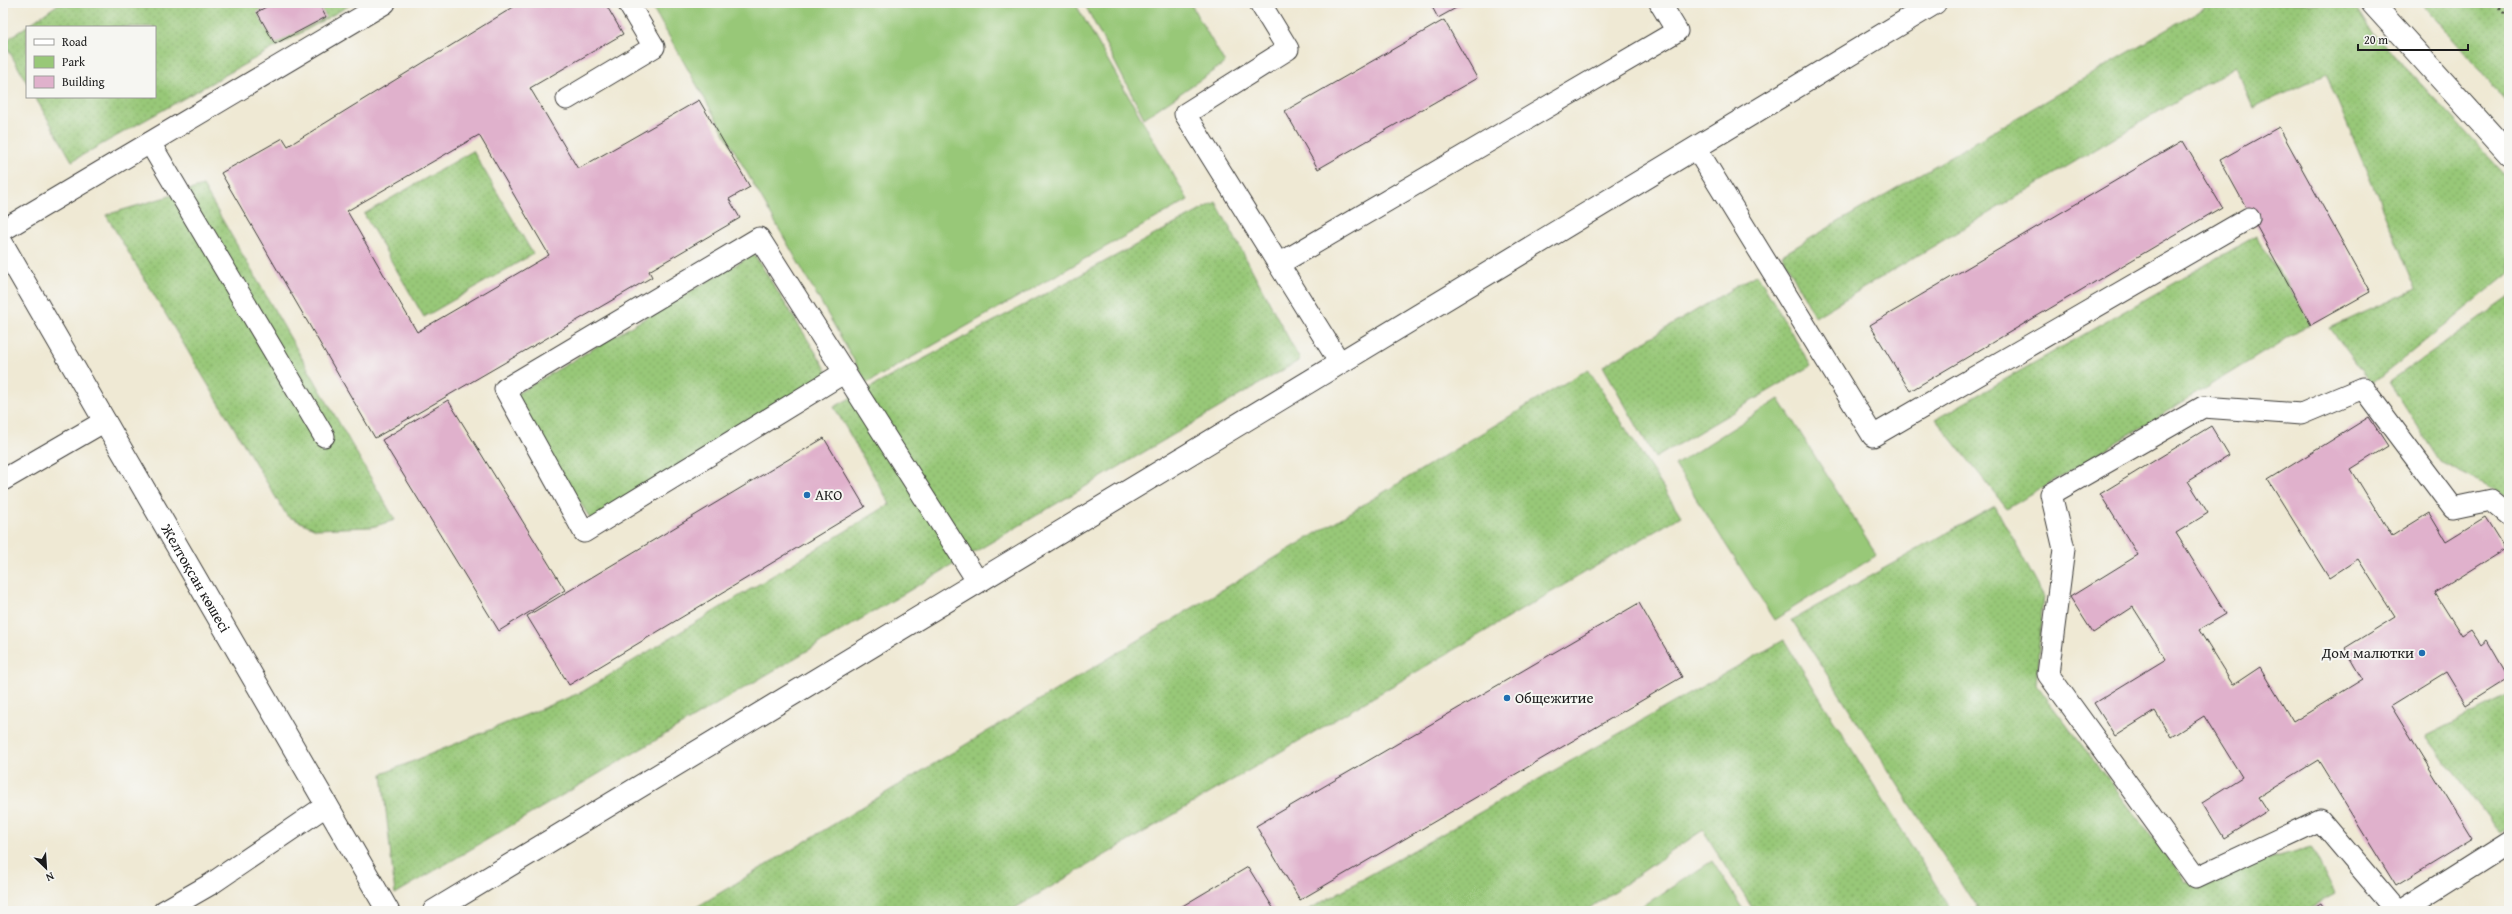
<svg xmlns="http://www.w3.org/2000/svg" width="2512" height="914" viewBox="0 0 2512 914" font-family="'Gentium Book Plus',serif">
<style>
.grass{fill:url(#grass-dots);stroke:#5a724a}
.park{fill:#98c878;stroke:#5a724a}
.building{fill:#e0b1cc;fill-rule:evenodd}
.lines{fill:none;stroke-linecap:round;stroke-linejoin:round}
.service-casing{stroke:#3c3b38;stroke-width:23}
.minor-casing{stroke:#3c3b38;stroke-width:24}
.tertiary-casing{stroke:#3c3b38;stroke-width:24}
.secondary-casing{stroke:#3c3b38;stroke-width:24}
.path{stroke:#3c3b38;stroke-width:2.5;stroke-dasharray:3 3;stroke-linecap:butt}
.service{stroke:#fff;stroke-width:21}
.minor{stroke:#fff;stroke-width:22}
.tertiary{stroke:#fff;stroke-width:22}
.secondary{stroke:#fff;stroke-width:22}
.poi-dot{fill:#1f6fb2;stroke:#f6f6f2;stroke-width:1.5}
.labels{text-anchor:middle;stroke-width:4;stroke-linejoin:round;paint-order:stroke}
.poi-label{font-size:15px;fill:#1c1c1c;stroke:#f6f6f2;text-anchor:start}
.street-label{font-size:15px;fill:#1c1c1c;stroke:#f6f6f2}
</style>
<defs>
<pattern id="grass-dots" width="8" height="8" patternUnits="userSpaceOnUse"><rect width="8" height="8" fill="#98c878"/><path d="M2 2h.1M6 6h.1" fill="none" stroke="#82ab67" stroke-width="1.8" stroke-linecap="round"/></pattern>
</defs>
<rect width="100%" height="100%" fill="#f6f6f2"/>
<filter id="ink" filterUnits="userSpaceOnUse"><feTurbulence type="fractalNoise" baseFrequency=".025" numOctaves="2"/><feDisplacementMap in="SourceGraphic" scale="8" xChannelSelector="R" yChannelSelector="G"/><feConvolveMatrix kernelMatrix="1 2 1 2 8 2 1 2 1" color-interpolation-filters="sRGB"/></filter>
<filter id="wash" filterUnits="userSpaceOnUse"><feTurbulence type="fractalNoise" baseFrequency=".012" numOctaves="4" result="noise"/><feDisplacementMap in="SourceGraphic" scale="16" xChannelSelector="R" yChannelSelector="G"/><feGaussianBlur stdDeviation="0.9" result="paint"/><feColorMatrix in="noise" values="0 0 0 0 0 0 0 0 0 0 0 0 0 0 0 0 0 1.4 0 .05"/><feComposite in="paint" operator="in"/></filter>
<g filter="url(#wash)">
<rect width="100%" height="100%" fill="#efe9d4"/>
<g class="grass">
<path d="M60,3H354L72,161L35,97H155V27H27V83L4,42Z"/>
<path d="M2213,3H2353L2368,27L2509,179V273L2372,384L2330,328L2416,289L2326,74L2253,108L2235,66L1815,317L1782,255Z"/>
<path d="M2422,3H2509V105Z"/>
<path d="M473,151L533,254L424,317L364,214Z"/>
<path d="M203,186L395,520L372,527L316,529L287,516L106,215Z"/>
<path d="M1216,202L1300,360L395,894L382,774L582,692L890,504L834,407Z"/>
<path d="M2256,236L2312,323L2007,509L1936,419Z"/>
<path d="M754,254L833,380L593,523L513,396Z"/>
<path d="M1757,274L1811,366L1655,458L1603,366Z"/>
<path d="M2509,297V497L2440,462L2389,382Z"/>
<path d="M1588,369L1681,516L1010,911H690Z"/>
<path d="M1995,506L2043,595L2036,685L2186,882L2311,847L2335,894L2304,911H1979L1792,620Z"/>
<path d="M1784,640L1952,911H1754L1703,830L1585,911L1308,910Z"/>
<path d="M2509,695V827L2500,833L2426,736Z"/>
</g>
<g class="park">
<path d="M650,3H1075L1188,200L867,383Z"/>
<path d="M1084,3H1190L1225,63L1144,118Z"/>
<path d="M1779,399L1877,555L1774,620L1675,465Z"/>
<path d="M1712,861L1744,911H1635Z"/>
</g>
<g id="blocks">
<g class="building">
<path d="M273,3H318L326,17L275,44L257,12Z"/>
<path d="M520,3H605L623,34L530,88L578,169L699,100L750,187L729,199L740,218L649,271L652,277L375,438L221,173L283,138L288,146ZM479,135L549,255L417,332L347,211Z"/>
<path d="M1430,3H1465L1438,18Z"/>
<path d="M1444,20L1477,78L1318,169L1285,111Z"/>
<path d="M2279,127L2370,292L2311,325L2220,160Z"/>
<path d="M2183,141L2222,207L1910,391L1870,325Z"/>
<path d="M448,400L565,590L499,631L382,440Z"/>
<path d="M2369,417L2388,446L2351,469L2392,536L2429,513L2446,541L2485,517L2505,549L2435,593L2462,636L2471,630L2481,645L2487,640L2509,678L2466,705L2446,672L2391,706L2473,839L2396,886L2318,760L2258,797L2267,811L2224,838L2202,802L2242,777L2204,716L2171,737L2155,711L2115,736L2094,703L2166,659L2133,607L2093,633L2070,597L2138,555L2100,494L2211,426L2229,456L2188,481L2208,513L2176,533L2226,614L2199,630L2233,685L2260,667L2293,722L2363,679L2345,648L2395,617L2358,559L2329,578L2268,480Z"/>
<path d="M824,438L865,507L569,685L527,616Z"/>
<path d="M1639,603L1682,677L1300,900L1256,826Z"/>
<path d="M1248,867L1275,911H1174Z"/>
<path d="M2321,903L2326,911H2307Z"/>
</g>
</g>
</g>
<g filter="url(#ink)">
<use href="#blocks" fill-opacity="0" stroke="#3c3b38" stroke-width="1"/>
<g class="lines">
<defs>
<g id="service">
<path d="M1260,3L1288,49L1185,114L1340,363"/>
<path d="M567,99L654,47L628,3"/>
<path d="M150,143L324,436"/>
<path d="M1696,148L1873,436L2249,218"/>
<path d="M3,230L385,3"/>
<path d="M1279,264L1677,31L1660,3"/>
<path d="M845,372L584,532L505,389L759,238L978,582"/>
<path d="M3,480L105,421"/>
<path d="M164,911L211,884L327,805"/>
<path d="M2397,911L2320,820L2196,878L2048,674L2064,549L2051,494L2203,407L2301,414L2363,388L2453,508L2491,500L2509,515"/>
<path d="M2400,911L2509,842"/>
</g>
<path id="minor" d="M434,911L1935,3"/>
<path id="tertiary" d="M2372,3L2509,154"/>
<g id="secondary">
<path id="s1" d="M3,245L388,911"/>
</g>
</defs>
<use href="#service" class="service-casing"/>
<use href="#minor" class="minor-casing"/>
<use href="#tertiary" class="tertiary-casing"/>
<use href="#secondary" class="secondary-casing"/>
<path class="path" d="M2495,3L2509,19"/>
<use href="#service" class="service"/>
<use href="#minor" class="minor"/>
<use href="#tertiary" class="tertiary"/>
<use href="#secondary" class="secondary"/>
</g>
</g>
<g class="poi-dot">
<circle cx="807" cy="495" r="4"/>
<circle cx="2422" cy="653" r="4"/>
<circle cx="1507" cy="698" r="4"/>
</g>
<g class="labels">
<g class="poi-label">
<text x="815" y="500">АКО</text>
<text x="2414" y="658" text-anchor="end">Дом малютки</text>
<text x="1515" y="703">Общежитие</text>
</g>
<g class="street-label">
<text dy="5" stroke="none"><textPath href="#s1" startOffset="385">Желтоқсан көшесі</textPath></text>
</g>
</g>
<rect width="2512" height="914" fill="none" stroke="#f6f6f2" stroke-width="16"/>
<rect x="26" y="26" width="130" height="72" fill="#f6f6f2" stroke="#9f9f9c"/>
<rect x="34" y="39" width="20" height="6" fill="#ffffff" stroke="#9f9f9c"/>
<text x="62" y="46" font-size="12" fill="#1c1c1c">Road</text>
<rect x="34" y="56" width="20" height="12" fill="#98c878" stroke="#9f9f9c"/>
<text x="62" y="66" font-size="12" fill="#1c1c1c">Park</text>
<rect x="34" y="76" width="20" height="12" fill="#e0b1cc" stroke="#9f9f9c"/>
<text x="62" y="86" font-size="12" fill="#1c1c1c">Building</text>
<g transform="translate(46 868) rotate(155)" stroke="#f6f6f2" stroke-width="3" paint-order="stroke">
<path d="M0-3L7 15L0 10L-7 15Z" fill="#1c1c1c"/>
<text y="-6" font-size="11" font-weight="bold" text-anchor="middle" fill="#1c1c1c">N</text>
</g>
<path d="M2358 44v6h110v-6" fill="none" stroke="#1c1c1c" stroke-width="2"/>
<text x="2364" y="44" font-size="12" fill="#1c1c1c" stroke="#f6f6f2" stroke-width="3" paint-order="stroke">20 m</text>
</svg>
